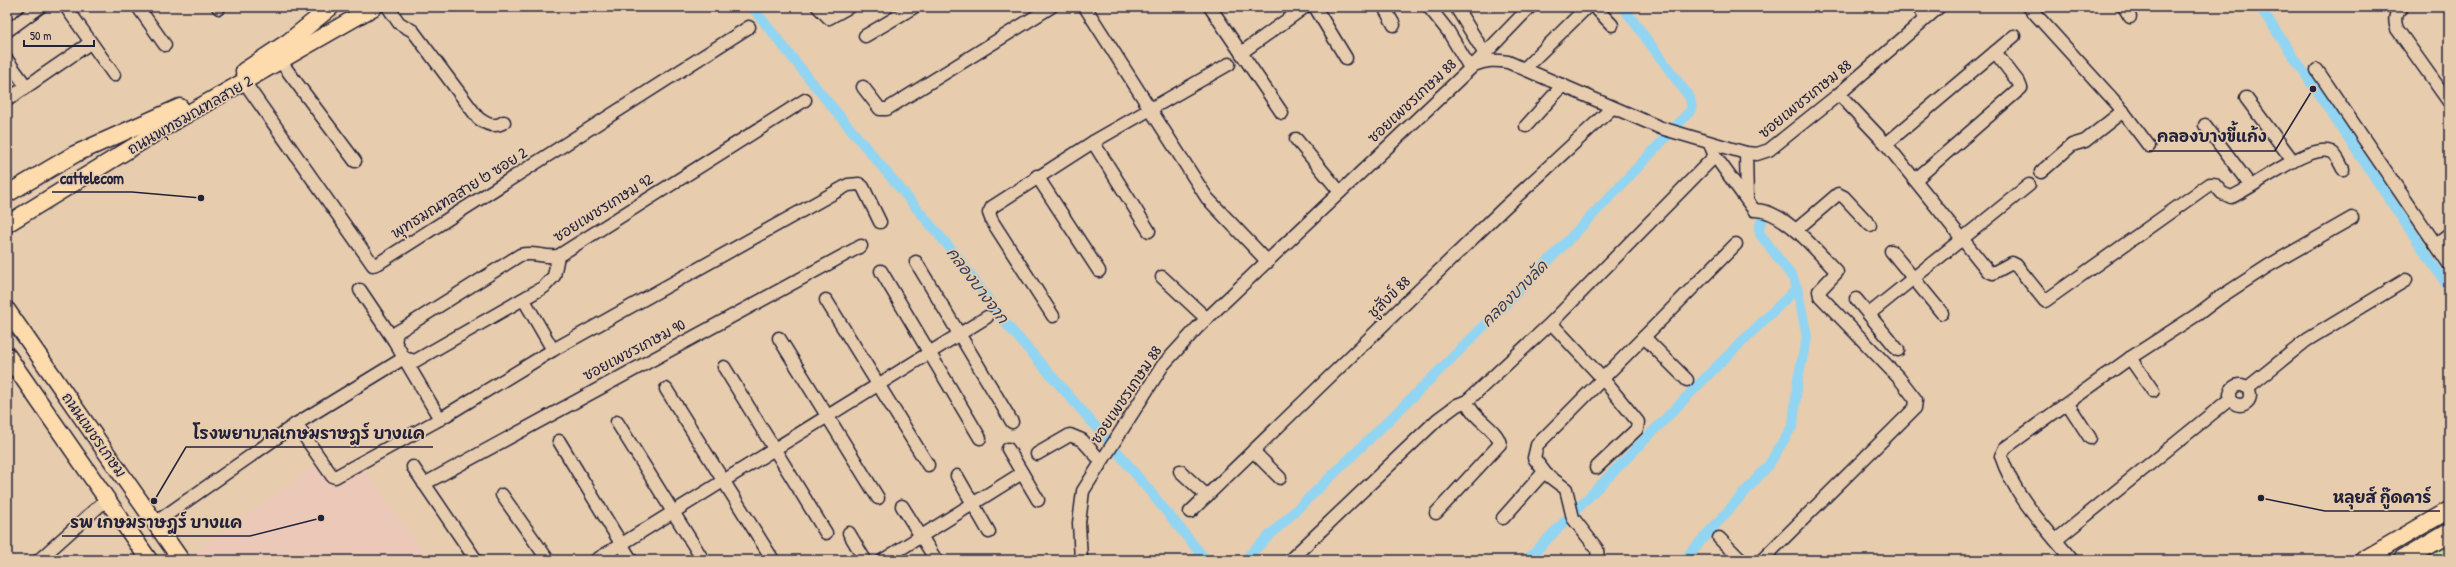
<svg xmlns="http://www.w3.org/2000/svg" width="2456" height="567" viewBox="0 0 2456 567" font-family="'Patrick Hand','Playpen Sans Thai',sans-serif">
<style>
.built{fill:#ecc8b9}
.green{fill:#cde69c;stroke:#78846c}
.lines{fill:none;stroke-linecap:round;stroke-linejoin:round}
.canal{stroke:#91d5f3;stroke-width:10}
.minor-casing{stroke:#22223b;stroke-width:15}
.major-casing{stroke:#22223b;stroke-width:19}
.highway-casing{stroke:#22223b;stroke-width:21}
.minor{stroke:#e7ccae;stroke-width:12}
.major{stroke:#fedbac;stroke-width:16}
.highway{stroke:#fedbac;stroke-width:18}
.labels{text-anchor:middle;stroke-width:3.5;stroke-linejoin:round;paint-order:stroke}
.street-label{font-size:15px;fill:#22223b;stroke:#e7ccae}
.water-label{font-size:16px;font-style:italic;fill:#333d57;stroke:#e7ccae}
.leader{fill:none;stroke:#22223b;stroke-width:1.5}
.callout-dot{fill:#22223b;stroke:#e7ccae;stroke-width:1.5}
.callout-label{font-size:16px;text-anchor:middle;font-weight:bold;fill:#22223b;stroke:#e7ccae;stroke-width:3.5;stroke-linejoin:round;paint-order:stroke}
</style>
<rect width="100%" height="100%" fill="#e7ccae"/>
<filter id="ink" filterUnits="userSpaceOnUse"><feTurbulence type="fractalNoise" baseFrequency=".025" numOctaves="2"/><feDisplacementMap in="SourceGraphic" scale="8" xChannelSelector="R" yChannelSelector="G"/><feConvolveMatrix kernelMatrix="1 2 1 2 8 2 1 2 1" color-interpolation-filters="sRGB"/></filter>
<g filter="url(#ink)">
<path class="built" d="M318,464L333,485L363,468L429,560H204L197,550Z"/>
<path class="green" d="M2449,545V555L2440,560H2423Z"/>
<g class="lines">
<g class="canal">
<path d="M752,7L823,96L959,259L1002,319L1111,444L1206,560"/>
<path d="M2260,7L2449,288"/>
<path d="M1244,560C1397,414 1549,265 1692,109L1690,98L1623,7"/>
<path d="M1527,560L1716,367L1797,288L1793,278L1760,234L1759,228L1762,220"/>
<path d="M1684,560L1768,466L1793,425L1798,378L1807,337L1797,288"/>
</g>
<defs>
<g id="minor">
<path d="M66,7L114,75"/>
<path d="M138,7L165,45"/>
<path d="M218,7L219,8"/>
<path d="M388,7L399,23L413,31L478,118C487,125 495,128 504,122"/>
<path d="M818,7L829,18L849,7"/>
<path d="M1085,7L1207,198L1268,262"/>
<path d="M1210,7L1282,113"/>
<path d="M1315,7L1346,58"/>
<path d="M1384,7L1394,25"/>
<path d="M1429,7L1448,31L1470,68"/>
<path d="M1456,7L1485,54"/>
<path d="M1595,7L1612,25"/>
<path d="M1918,7L1926,18"/>
<path d="M2029,7L2118,105L2149,146"/>
<path d="M2124,7L2130,17"/>
<path d="M2402,7C2394,13 2394,20 2397,29L2449,102"/>
<path d="M7,31L40,7"/>
<path d="M865,36L914,7"/>
<path d="M1241,53L1305,7"/>
<path d="M7,60L26,86"/>
<path d="M281,62L355,161"/>
<path d="M1475,64L1530,7"/>
<path d="M1525,68L1587,7"/>
<path d="M2317,70L2449,264"/>
<path d="M245,83L373,265L379,263L749,27"/>
<path d="M863,87L880,109H887L1051,7"/>
<path d="M1839,94L1886,144L1988,271L1993,273L2012,263L2016,265L2045,301L2210,184H2214L2222,193L2231,197C2252,189 2310,142 2331,152C2337,155 2340,164 2343,169"/>
<path d="M2246,98L2293,161"/>
<path d="M7,100L90,43"/>
<path d="M2205,125L2250,185"/>
<path d="M1526,126L1563,85"/>
<path d="M1296,139L1340,192"/>
<path d="M1093,142L1149,231"/>
<path d="M1886,144L2014,36"/>
<path d="M1746,153L1747,200"/>
<path d="M1715,156L1754,210C1784,209 1817,252 1837,272L1819,291L1820,296L1899,378L1916,400L1915,408L1762,560"/>
<path d="M2041,172L2072,145L2085,141L2123,111"/>
<path d="M1037,176L1099,271"/>
<path d="M1915,180L2021,88L2019,83L1995,52"/>
<path d="M1796,230L1838,194L1844,197L1870,225"/>
<path d="M2436,244L2449,234"/>
<path d="M1891,251L1942,313"/>
<path d="M916,262L1012,422"/>
<path d="M881,271L980,438"/>
<path d="M1162,277L1207,319"/>
<path d="M360,290L395,342"/>
<path d="M1856,299L1898,350"/>
<path d="M524,300L553,350L848,185L859,184L863,187L880,222"/>
<path d="M826,300L928,465"/>
<path d="M1869,314L2029,185"/>
<path d="M1053,316L992,221L989,213L992,207L1093,142L1229,64"/>
<path d="M1551,323L1603,379L1638,422L1637,429L1596,468"/>
<path d="M1644,337L1687,380"/>
<path d="M779,338L878,498"/>
<path d="M404,358L440,419L553,350"/>
<path d="M404,358L415,361L544,287L554,276L558,256"/>
<path d="M2130,358L2153,391"/>
<path d="M724,367L826,533"/>
<circle cx="2240" cy="395" r="10"/>
<path d="M2247,388L2307,340L2406,280"/>
<path d="M666,389L773,560"/>
<path d="M2068,404L2090,438"/>
<path d="M617,422L703,560"/>
<path d="M296,424L332,476L335,477L440,419"/>
<path d="M559,441L631,560"/>
<path d="M1008,449L1038,500"/>
<path d="M1253,451L1280,478"/>
<path d="M1037,454L1070,435L1082,440L1101,461"/>
<path d="M413,467L476,560"/>
<path d="M1180,471L1207,496"/>
<path d="M957,476L989,532"/>
<path d="M424,484L861,246"/>
<path d="M502,495L548,560"/>
<path d="M902,506L936,560"/>
<path d="M1190,512L1503,209L1612,108"/>
<path d="M1436,513L1500,444C1497,428 1472,419 1467,401"/>
<path d="M1503,518L1544,472"/>
<path d="M155,523L296,424L404,358L395,342L397,332L404,328L520,255C534,251 543,258 558,256L805,100"/>
<path d="M849,533L865,560"/>
<path d="M1719,538L1741,560"/>
<path d="M2056,540L2230,399"/>
<path d="M39,560L107,499"/>
<path d="M596,560L987,317"/>
<path d="M883,560L1022,473"/>
<path d="M1081,560L1079,523L1083,491L1163,365L1198,327L1474,65C1486,60 1495,60 1508,62L1661,128L1746,153L1757,154L1769,150L1839,94L1939,7"/>
<path d="M1290,560L1438,419L1457,405L1467,401L1551,323L1715,156L1710,144"/>
<path d="M1598,560L1597,549L1573,518L1566,489L1546,474L1534,458L1537,445L1736,244"/>
<path d="M2072,560C2046,528 2014,496 2001,456L2005,448L2130,358L2198,314L2219,298L2268,266L2352,218"/>
</g>
<g id="major">
<path d="M244,71L288,42L331,7"/>
<path d="M7,194L75,154L180,107"/>
<path d="M7,224L182,117L374,7"/>
<path d="M7,310L181,560"/>
<path d="M7,355L149,560"/>
<path d="M2363,560L2449,510"/>
</g>
<path id="highway" d="M2403,560L2449,533"/>
</defs>
<use href="#minor" class="minor-casing"/>
<use href="#major" class="major-casing"/>
<use href="#highway" class="highway-casing"/>
<use href="#minor" class="minor"/>
<use href="#major" class="major"/>
<use href="#highway" class="highway"/>
</g>
</g>
<g class="labels">
<g class="street-label">
<text transform="translate(1805 99) rotate(-39)" y="5">ซอยเพชรเกษม 88</text>
<text transform="translate(1412 101) rotate(-43)" y="5">ซอยเพชรเกษม 88</text>
<text transform="translate(190 115) rotate(-30)" y="5">ถนนพุทธมณฑลสาย 2</text>
<text transform="translate(459 193) rotate(-32)" y="5">พุทธมณฑลสาย ๒ ซอย 2</text>
<text transform="translate(603 208) rotate(-32)" y="5">ซอยเพชรเกษม 92</text>
<text transform="translate(1389 297) rotate(-44)" y="5">ชูสังข์ 88</text>
<text transform="translate(634 350) rotate(-28)" y="5">ซอยเพชรเกษม 90</text>
<text transform="translate(1126 395) rotate(-56)" y="5">ซอยเพชรเกษม 88</text>
<text transform="translate(94 435) rotate(55)" y="5">ถนนเพชรเกษม</text>
</g>
<g class="water-label">
<text transform="translate(978 285) rotate(53)" y="6">คลองบางจาก</text>
<text transform="translate(1514 293) rotate(-45)" y="6">คลองบางลัด</text>
</g>
</g>
<path class="leader" d="M2313 89L2275 151H2149M201 198L132 192H52M154 501L186 447H433M2261 498L2325 511H2440M321 518L250 536H62"/>
<g class="callout-dot">
<circle cx="2313" cy="89" r="4"/>
<circle cx="201" cy="198" r="4"/>
<circle cx="154" cy="501" r="4"/>
<circle cx="2261" cy="498" r="4"/>
<circle cx="321" cy="518" r="4"/>
</g>
<g class="callout-label">
<text x="2212" y="142">คลองบางขี้แก้ง</text>
<text x="92" y="184">cattelecom</text>
<text x="309" y="439">โรงพยาบาลเกษมราษฎร์ บางแค</text>
<text x="2382" y="503">หลุยส์ กู๊ดคาร์</text>
<text x="156" y="528">รพ เกษมราษฎร์ บางแค</text>
</g>
<rect width="2456" height="567" fill="none" stroke="#e7ccae" stroke-width="24"/>
<rect x="12" y="12" width="2432" height="543" fill="none" stroke="#22223b" stroke-width="1.5" filter="url(#ink)"/>
<path d="M24 40v6h70v-6" fill="none" stroke="#22223b" stroke-width="2"/>
<text x="30" y="40" font-size="12" fill="#22223b" stroke="#e7ccae" stroke-width="3" paint-order="stroke">50 m</text>
</svg>
